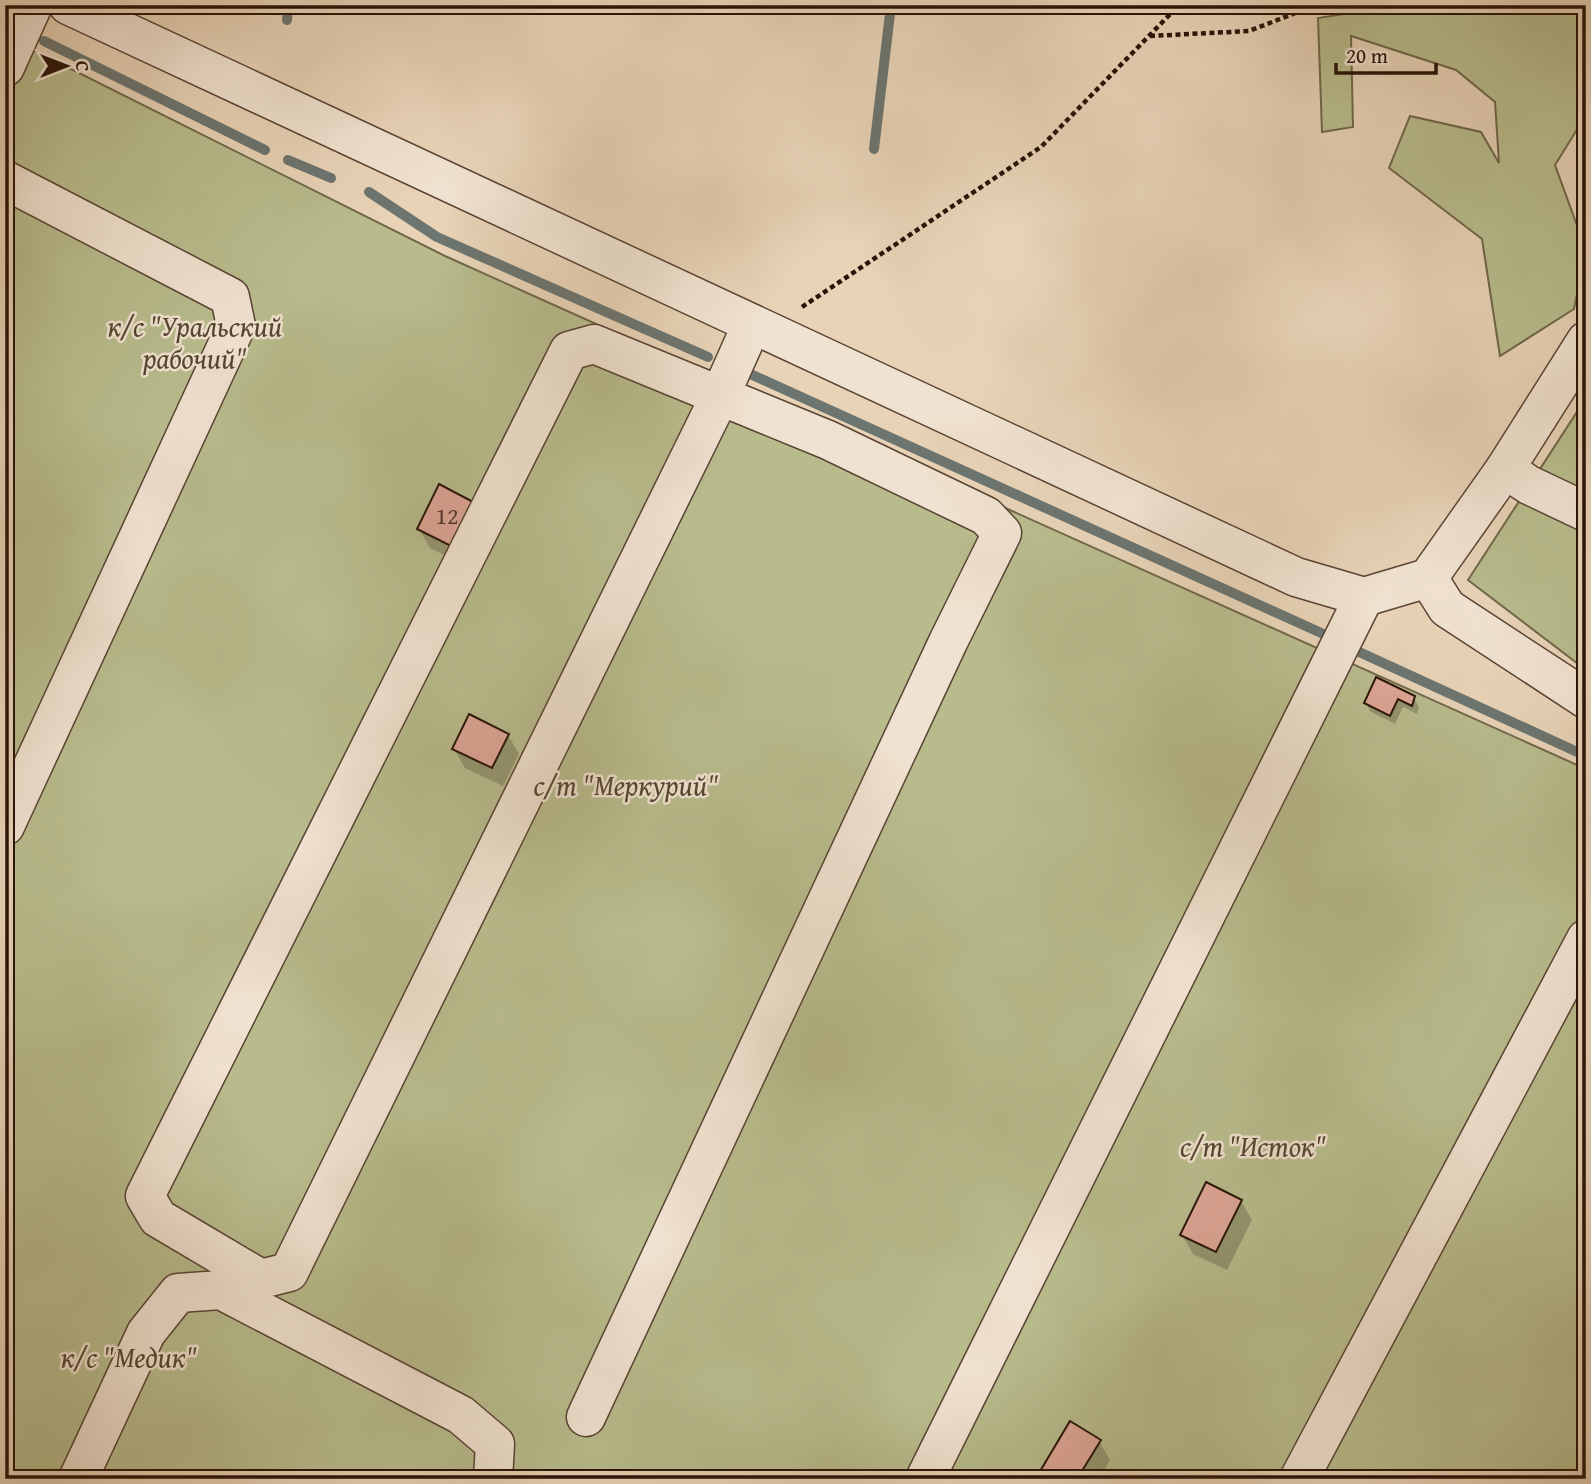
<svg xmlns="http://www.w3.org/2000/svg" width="1591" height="1484" viewBox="0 0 1591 1484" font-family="'Gentium Book Plus',serif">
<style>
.green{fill:#b8bc8d;stroke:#70684a;stroke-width:2}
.shadow{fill:#0003}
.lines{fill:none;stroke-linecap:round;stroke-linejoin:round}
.stream{stroke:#6c7570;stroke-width:10}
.building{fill:#dea697;stroke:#291308;stroke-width:2}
.minor-casing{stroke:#594334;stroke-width:41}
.path{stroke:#291308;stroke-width:4.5;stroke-dasharray:5 3.5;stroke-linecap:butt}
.minor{stroke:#f0e2d0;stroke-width:38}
.labels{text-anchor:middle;stroke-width:5;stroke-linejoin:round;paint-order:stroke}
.number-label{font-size:24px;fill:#56382c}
.park-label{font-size:28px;font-style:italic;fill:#544630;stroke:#f0e2d0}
</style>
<rect width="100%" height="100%" fill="#e8d3b7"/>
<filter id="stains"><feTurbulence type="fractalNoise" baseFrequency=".00286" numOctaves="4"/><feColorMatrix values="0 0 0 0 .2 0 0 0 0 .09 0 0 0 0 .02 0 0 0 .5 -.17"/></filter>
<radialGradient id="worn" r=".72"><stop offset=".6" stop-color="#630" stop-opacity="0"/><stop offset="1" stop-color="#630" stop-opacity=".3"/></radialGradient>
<g class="green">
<path d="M1369,5H1586V115L1555,165L1586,250L1574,309L1500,356L1482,239L1389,168L1410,116L1481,132L1499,163L1495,102L1456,70L1351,36L1353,127L1322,132L1318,18L1370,10Z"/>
<path d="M5,36L445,256L1586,769V1479H5Z"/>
<path d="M1586,398V670L1468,580Z"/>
</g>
<g class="shadow">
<path d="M440,487L466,566L430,548L419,529Z"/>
<path d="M1377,680L1414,698L1419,707L1417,714L1403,707L1395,724L1371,712L1366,703Z"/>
<path d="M508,735L519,754L503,786L465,768L454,749Z"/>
<path d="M1241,1201L1252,1220L1227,1270L1193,1254L1182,1235Z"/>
<path d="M1099,1441L1110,1460L1099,1479H1045L1041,1473Z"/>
</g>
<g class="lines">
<g class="stream">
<path d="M287,20L288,5"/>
<path d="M44,41L265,150"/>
<path d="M874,149L891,5"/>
<path d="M288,160L331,178"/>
<path d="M369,192L437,237L708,357"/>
<path d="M748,373L1330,637"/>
<path d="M1357,651L1586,756"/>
</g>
</g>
<g class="building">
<path d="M439,484L477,504L455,548L417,529Z"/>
<path d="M1376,677L1415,696L1412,706L1398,699L1390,716L1364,703Z"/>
<path d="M469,714L509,734L492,768L452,749Z"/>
<path d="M1206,1182L1242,1200L1216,1252L1180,1235Z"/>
<path d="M1070,1421L1101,1440L1077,1479H1049L1039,1473Z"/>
</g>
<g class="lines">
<defs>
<g id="minor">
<path d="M68,5L1296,577L1364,597L1428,578L1505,469L1586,341"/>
<path d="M5,67L33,5"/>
<path d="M5,180L230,297L236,326L5,826"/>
<path d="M1505,469L1529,485L1586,512"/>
<path d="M1428,578L1447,608L1586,699"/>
<path d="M586,1417L948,642L1002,533L986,516L828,440L594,344L569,351L145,1196L158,1218L261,1279L289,1272L719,398L752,324"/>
<path d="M78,1479L146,1333L178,1293L221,1290L461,1415L495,1444L493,1479"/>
<path d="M925,1479L1364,597"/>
<path d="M1299,1479L1586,939"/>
</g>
</defs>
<use href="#minor" class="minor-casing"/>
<g class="path">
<path d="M1150,36L1249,31L1316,5"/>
<path d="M802,307L1041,147L1179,5"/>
</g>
<use href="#minor" class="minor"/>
</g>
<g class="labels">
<g class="number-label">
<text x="447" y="524">12</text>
</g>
<g class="park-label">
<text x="195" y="336">к/с "Уральский<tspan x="195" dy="32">рабочий"</tspan></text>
<text x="626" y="795">с/т "Меркурий"</text>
<text x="1253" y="1156">с/т "Исток"</text>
<text x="129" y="1367">к/с "Медик"</text>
</g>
</g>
<rect width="1591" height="1484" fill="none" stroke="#e8d3b7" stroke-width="28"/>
<rect x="7" y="7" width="1577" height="1470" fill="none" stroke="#291308" stroke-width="3.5"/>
<rect x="14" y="14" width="1563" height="1456" fill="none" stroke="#291308" stroke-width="2"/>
<g transform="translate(66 66) rotate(90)" stroke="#f0e2d0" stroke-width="5" paint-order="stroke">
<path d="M0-5L12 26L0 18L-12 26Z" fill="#291308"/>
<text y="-10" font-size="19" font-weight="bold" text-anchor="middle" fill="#291308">С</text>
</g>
<path d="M1336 63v10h100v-10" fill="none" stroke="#291308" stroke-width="3.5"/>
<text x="1346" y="63" font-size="21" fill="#291308" stroke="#f0e2d0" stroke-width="5" paint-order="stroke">20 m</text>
<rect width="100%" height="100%" filter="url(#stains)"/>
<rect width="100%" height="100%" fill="url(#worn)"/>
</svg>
